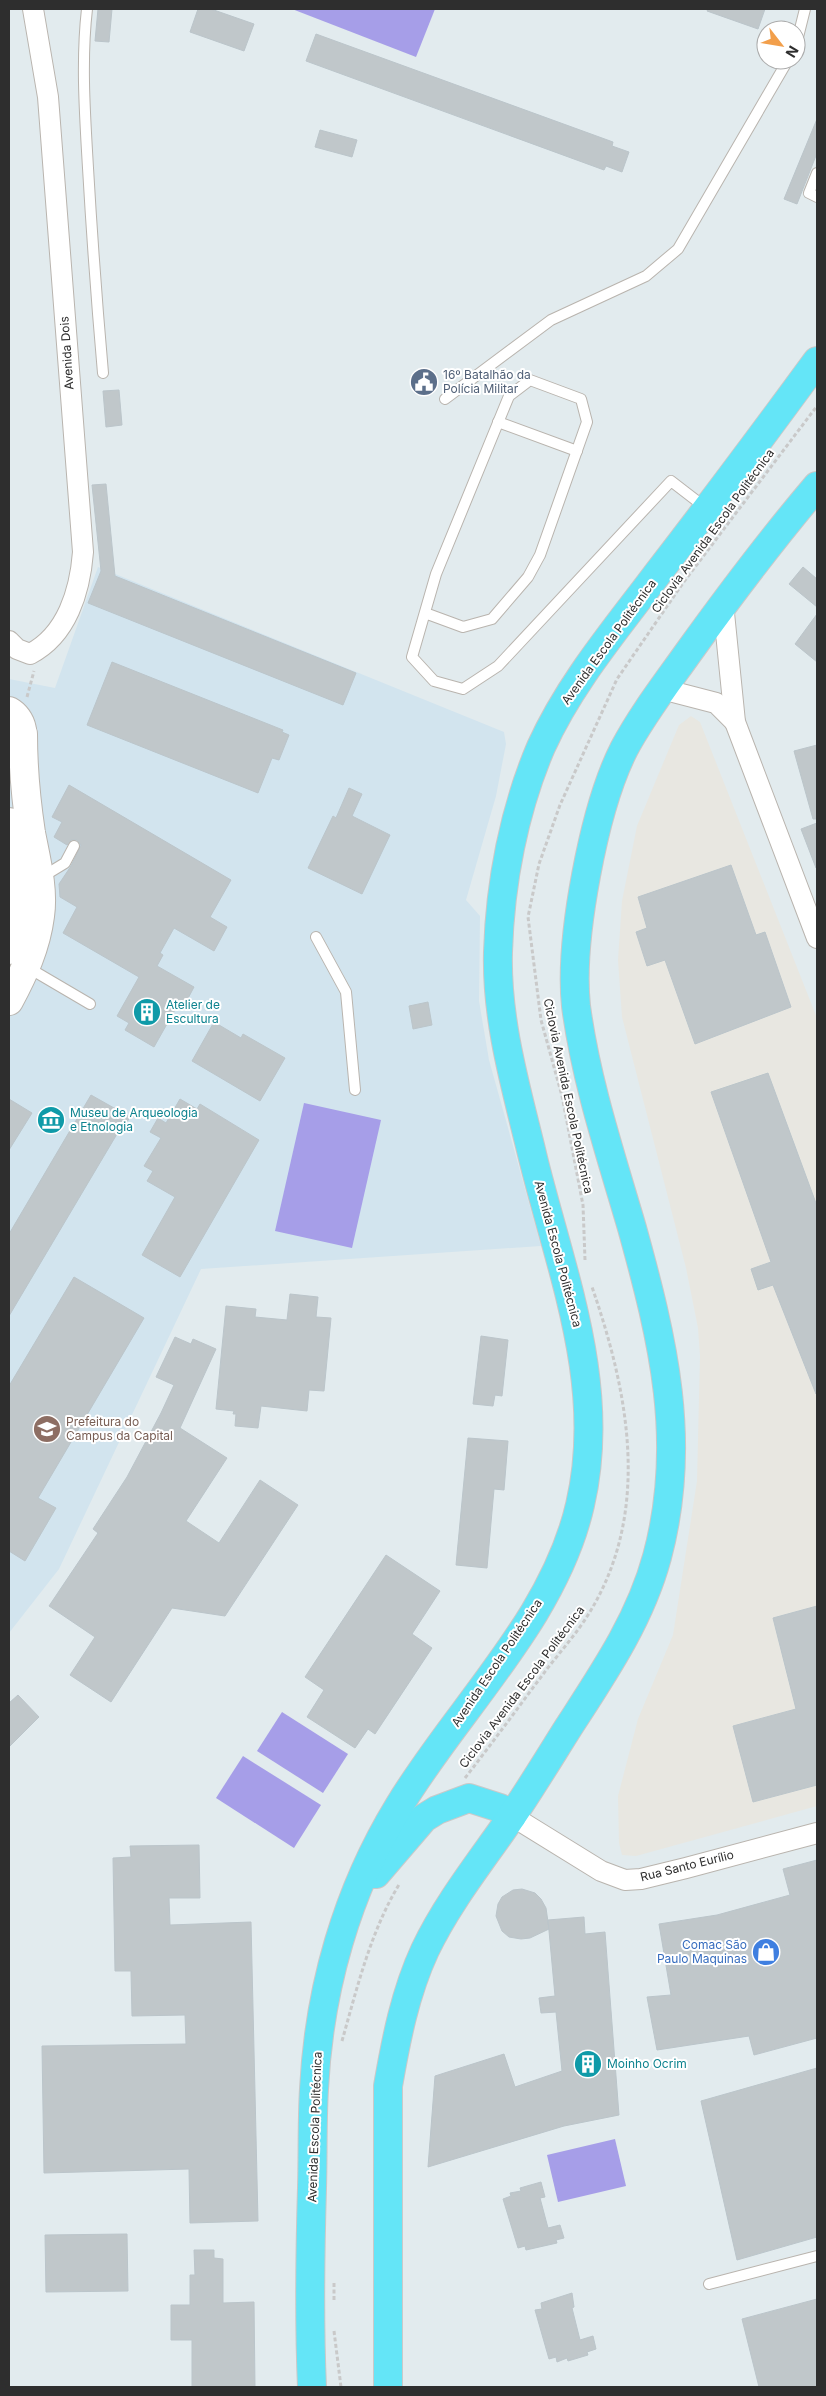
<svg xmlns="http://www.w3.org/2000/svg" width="826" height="2396" viewBox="0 0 826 2396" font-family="Inter,sans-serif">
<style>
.industrial{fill:#e8e7e1}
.education{fill:#d2e4ee}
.pitch{fill:#a69ee8}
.building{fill:#c0c7ca;stroke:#bbc5ca}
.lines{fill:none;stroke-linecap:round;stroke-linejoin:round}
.lane-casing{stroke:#b9b4ae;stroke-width:12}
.street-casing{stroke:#b9b4ae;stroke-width:22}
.secondary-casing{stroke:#b9b4ae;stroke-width:30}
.highway-casing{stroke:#c9c9c9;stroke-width:30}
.path{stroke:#c9c9c9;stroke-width:3;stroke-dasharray:4 2.5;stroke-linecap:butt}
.lane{stroke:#fff;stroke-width:10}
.street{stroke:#fff;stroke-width:20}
.secondary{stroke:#fff;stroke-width:28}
.highway{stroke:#64e5f7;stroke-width:28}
.labels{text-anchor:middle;stroke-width:4;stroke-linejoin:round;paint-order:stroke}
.street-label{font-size:12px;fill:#2e2e2e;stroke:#fff}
.service-label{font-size:12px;fill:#4e5e75;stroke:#fff;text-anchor:start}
.culture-label{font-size:12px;fill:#0d838f;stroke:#fff;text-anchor:start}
.education-label{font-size:12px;fill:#785e54;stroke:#fff;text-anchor:start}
.shop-label{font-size:12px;fill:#366cbe;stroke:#fff;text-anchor:end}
</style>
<rect width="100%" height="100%" fill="#e2ebee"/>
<path class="industrial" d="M691,716L700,722L817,1018V1806L636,1856L622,1855L619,1843L618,1796L638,1719L673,1635L697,1481L700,1356L698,1328L686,1268L622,1017L618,960L622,901L637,826L679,725Z"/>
<path class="education" d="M98,567L504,732L506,744L496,796L466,900L480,916L479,1001L489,1060L541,1246L201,1269L59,1569L9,1633V679L55,688Z"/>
<g class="pitch">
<path d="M292,9H435L416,57Z"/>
<path d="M304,1103L381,1120L352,1248L275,1231Z"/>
<path d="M282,1712L348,1754L323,1793L257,1751Z"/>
<path d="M243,1756L321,1805L294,1848L216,1798Z"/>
<path d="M615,2139L626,2186L558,2202L547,2155Z"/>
</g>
<g class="building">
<path d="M98,9H112L109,42L95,41Z"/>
<path d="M198,9H211L254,24L244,51L190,32Z"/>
<path d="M708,9H765L758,29L707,11Z"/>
<path d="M316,34L613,142L612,146L629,152L622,172L606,166L604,170L306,61Z"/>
<path d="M817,119V153L797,204L784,199Z"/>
<path d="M320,130L357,140L352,157L315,147Z"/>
<path d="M119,390L122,425L106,427L103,391Z"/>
<path d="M106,484L115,576L356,673L343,705L88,603L101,571L92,485Z"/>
<path d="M803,567L817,579V607L789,584Z"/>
<path d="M817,614V662L795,644Z"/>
<path d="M112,662L283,730L282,732L289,735L279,760L272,758L258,793L87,725Z"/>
<path d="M817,745V819H813L794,751Z"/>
<path d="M69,785L231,880L210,917L227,927L214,951L174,928L160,953L163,955L157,966L194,987L185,1004L180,1001L154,1047L125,1030L129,1023L117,1016L139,977L63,933L77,907L60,897L59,884L71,866L81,845L77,840H71L67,845L54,837L62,822L52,817Z"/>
<path d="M349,788L362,794L352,816L390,835L362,894L308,868L333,816L336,818Z"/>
<path d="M817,823V868H816L801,829Z"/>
<path d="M731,865L756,935L765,932L791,1007L695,1044L665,960L647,966L636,932L647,928L638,897Z"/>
<path d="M428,1002L432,1025L413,1029L409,1006Z"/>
<path d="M214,1022L241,1038L243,1034L285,1058L260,1101L192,1061Z"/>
<path d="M768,1073L817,1206L816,1394L773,1285L758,1290L751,1269L771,1262L711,1092Z"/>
<path d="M91,1095L130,1117L119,1135L117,1134L9,1316V1234Z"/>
<path d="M9,1099L32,1113L9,1150Z"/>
<path d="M180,1099L197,1109L200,1104L259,1140L180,1277L142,1255L175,1197L147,1181L153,1171L144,1166L161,1138L150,1132L158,1118L166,1123Z"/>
<path d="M74,1277L144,1318L38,1498L56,1508L25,1561L9,1551V1386Z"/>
<path d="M290,1294L318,1297L316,1317L331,1318L324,1391L309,1390L307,1411L261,1406L258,1428L235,1426L236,1414H233L234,1411L216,1409L226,1306L256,1309L255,1317L287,1320Z"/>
<path d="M481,1336L508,1340L502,1396L495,1395L493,1406L473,1404Z"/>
<path d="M175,1337L191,1344L193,1339L216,1349L180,1428L227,1458L186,1521L219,1543L260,1480L298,1505L225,1616L172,1608L111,1702L70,1675L95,1637L49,1606L98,1533L93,1529L127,1477L161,1413L174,1385L156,1377Z"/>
<path d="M468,1438L508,1441L504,1490L494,1489L487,1568L456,1565Z"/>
<path d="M386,1555L440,1591L412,1634L432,1648L375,1734L368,1729L355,1748L307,1717L324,1690L305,1677Z"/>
<path d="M817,1606V1785L753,1802L733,1726L796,1709L773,1618Z"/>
<path d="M18,1695L39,1717L9,1747V1703Z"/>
<path d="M199,1845L200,1898H169L170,1925L251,1922L258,2221L190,2223L189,2169L44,2173L42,2046L186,2044L185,2015L132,2016L131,1971H115L113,1858L131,1857L130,1846Z"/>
<path d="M817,1860V2038L754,2055L749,2036L657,2050L647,1997L671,1995L659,1924L717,1915L790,1895L783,1869Z"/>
<path d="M522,1889L535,1893L541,1899L546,1908L549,1929L530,1938L521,1939L509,1937L502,1931L496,1916L498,1904L502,1897L513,1890Z"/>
<path d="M584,1917L585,1934L605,1932L619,2115L564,2126L428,2167L435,2076L504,2054L515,2087L562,2071L556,2012L541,2013L539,1998L555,1996L548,1920Z"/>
<path d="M817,2068V2237L737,2260L701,2101Z"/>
<path d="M541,2182L545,2197L540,2198L548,2228L560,2225L564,2238L556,2240L557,2243L526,2250L525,2246L518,2248L503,2199L511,2196L510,2193L521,2191L520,2188Z"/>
<path d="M127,2234L128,2291L46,2292L45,2235Z"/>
<path d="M194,2250H214V2258L223,2259V2303L254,2302L255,2387H192V2340H171V2305H190V2275H195Z"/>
<path d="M572,2293L574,2307L572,2308L580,2340L593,2336L596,2349L587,2352L588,2355L568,2361L567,2358L557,2362L556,2357L549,2359L535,2310L542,2309L541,2303Z"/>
<path d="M817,2299V2387H759L742,2319Z"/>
</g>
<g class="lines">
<defs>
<g id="lane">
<path d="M87,9C81,61 85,116 88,168C92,237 97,305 103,373"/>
<path d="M796,45L805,9"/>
<path d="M817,173L809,193L817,197"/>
<path d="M445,399L551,320L646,276L678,249L788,60"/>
<path d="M498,422L577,451"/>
<path d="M425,613L463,627L492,619L528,577L540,555L587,422L581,399L530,380L509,396L436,574L412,657L434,681L463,689L498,666L671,481L706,508"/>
<path d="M42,877L65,863L74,846"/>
<path d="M316,937L346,992L355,1090"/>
<path d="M27,967L90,1004"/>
<path d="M709,2284L817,2256"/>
</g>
<g id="street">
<path d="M723,603L735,722L817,938"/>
<path d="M9,641L17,649L30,654C67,635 80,591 83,552L48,97L33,9"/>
<path d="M662,689L716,703L735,722"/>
<path d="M512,1816L601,1871L625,1880L641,1879L686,1868L817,1833"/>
</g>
<g id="secondary">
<path d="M9,711C22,718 28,738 15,749"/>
<path d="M9,822L18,909L9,950"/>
<path d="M9,1001C24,973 36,947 40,916C44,889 36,859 31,833C26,800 23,767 23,734"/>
</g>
<g id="highway">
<path d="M376,1874L424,1818L437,1810L469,1798L500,1808L512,1816"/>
<path d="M312,2387C309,2321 310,2255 312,2188C313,2155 312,2122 314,2089C319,1989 347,1891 399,1806C458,1708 554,1619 580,1505C608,1386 561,1272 533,1158C517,1091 496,1022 498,952C500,883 514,810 541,747C570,683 616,629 658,573C712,503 765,432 817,361"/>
<path d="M388,2387V2086C396,2040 405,1993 425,1950C445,1908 474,1870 501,1832C525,1798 546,1763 568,1728C603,1674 640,1620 657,1557C688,1442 663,1340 632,1228C611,1156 586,1082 576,1006C569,940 594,808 624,749C642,715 666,684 688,653C729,596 771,540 817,486"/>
</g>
</defs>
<use href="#lane" class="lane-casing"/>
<use href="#street" class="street-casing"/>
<use href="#secondary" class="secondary-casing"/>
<use href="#highway" class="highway-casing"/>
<g class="path">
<path d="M27,697L34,671"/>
<path d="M585,1260L583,1205L562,1096L541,1020L528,917L539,864L560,805L617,679L683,583L817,406"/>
<path d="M465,1778C493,1742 520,1705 547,1669C561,1651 576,1634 588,1615C652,1513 629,1394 592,1287"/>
<path d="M342,2041C357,1988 371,1930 400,1883"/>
<path d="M334,2300V2283"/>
<path d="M334,2331L341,2387"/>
</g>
<use href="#lane" class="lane"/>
<use href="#street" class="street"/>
<use href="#secondary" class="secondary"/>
<use href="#highway" class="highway"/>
</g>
<defs>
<symbol id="civic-disc" viewBox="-11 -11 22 22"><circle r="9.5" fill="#5c6f8a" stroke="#fff"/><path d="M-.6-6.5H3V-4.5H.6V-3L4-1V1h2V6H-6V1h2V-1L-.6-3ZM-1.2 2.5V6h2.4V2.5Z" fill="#fff"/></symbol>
<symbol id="building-disc" viewBox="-11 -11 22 22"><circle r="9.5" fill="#0f9aa8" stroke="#fff"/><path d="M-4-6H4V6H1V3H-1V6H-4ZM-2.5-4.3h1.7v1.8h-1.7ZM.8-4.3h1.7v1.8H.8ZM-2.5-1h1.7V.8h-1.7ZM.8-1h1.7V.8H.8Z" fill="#fff"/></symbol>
<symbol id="museum-disc" viewBox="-11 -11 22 22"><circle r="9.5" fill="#0f9aa8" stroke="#fff"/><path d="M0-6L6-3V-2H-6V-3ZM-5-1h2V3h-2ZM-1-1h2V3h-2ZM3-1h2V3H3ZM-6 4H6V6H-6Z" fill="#fff"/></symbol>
<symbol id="university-disc" viewBox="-11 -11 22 22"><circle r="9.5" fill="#8d6e63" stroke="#fff"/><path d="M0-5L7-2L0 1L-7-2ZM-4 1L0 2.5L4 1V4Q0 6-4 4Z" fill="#fff"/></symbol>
<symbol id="shop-disc" viewBox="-11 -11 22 22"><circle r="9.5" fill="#3f7fe0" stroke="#fff"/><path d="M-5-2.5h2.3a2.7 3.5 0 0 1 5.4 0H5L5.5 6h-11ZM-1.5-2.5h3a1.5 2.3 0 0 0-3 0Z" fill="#fff"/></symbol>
</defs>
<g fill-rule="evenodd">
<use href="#civic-disc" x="408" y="366" width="32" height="32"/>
<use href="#building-disc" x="131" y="996" width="32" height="32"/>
<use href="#museum-disc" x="35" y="1104" width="32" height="32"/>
<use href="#university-disc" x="31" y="1413" width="32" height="32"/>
<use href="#shop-disc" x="750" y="1936" width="32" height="32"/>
<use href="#building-disc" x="572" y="2048" width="32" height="32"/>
</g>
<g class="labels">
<g class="street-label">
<text transform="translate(67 353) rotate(-94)" y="4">Avenida Dois</text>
<text transform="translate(713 531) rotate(-54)" y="4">Ciclovia Avenida Escola Politécnica</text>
<text transform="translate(609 642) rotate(-54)" y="4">Avenida Escola Politécnica</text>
<text transform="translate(568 1096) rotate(78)" y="4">Ciclovia Avenida Escola Politécnica</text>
<text transform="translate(558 1254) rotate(75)" y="4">Avenida Escola Politécnica</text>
<text transform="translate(497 1663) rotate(-56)" y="4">Avenida Escola Politécnica</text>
<text transform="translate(522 1687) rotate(-53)" y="4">Ciclovia Avenida Escola Politécnica</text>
<text transform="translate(687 1866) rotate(-14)" y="4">Rua Santo Eurílio</text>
<text transform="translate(315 2127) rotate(-88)" y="4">Avenida Escola Politécnica</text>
</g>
<g class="service-label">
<text x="443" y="379">16º Batalhão da<tspan x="443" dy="14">Polícia Militar</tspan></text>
</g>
<g class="culture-label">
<text x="166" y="1009">Atelier de<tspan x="166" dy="14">Escultura</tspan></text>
<text x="70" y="1117">Museu de Arqueologia<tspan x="70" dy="14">e Etnologia</tspan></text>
<text x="607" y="2068">Moinho Ocrim</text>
</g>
<g class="education-label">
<text x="66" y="1426">Prefeitura do<tspan x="66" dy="14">Campus da Capital</tspan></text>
</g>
<g class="shop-label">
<text x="747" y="1949">Comac São<tspan x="747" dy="14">Paulo Maquinas</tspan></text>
</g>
</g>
<rect width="826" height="2396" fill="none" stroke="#2e2e2e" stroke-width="20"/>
<g transform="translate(781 45) rotate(121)"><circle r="24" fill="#ffffff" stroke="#ababab"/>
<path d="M0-4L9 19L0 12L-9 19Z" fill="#f29f4b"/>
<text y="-8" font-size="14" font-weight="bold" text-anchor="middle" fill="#2e2e2e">N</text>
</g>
</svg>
